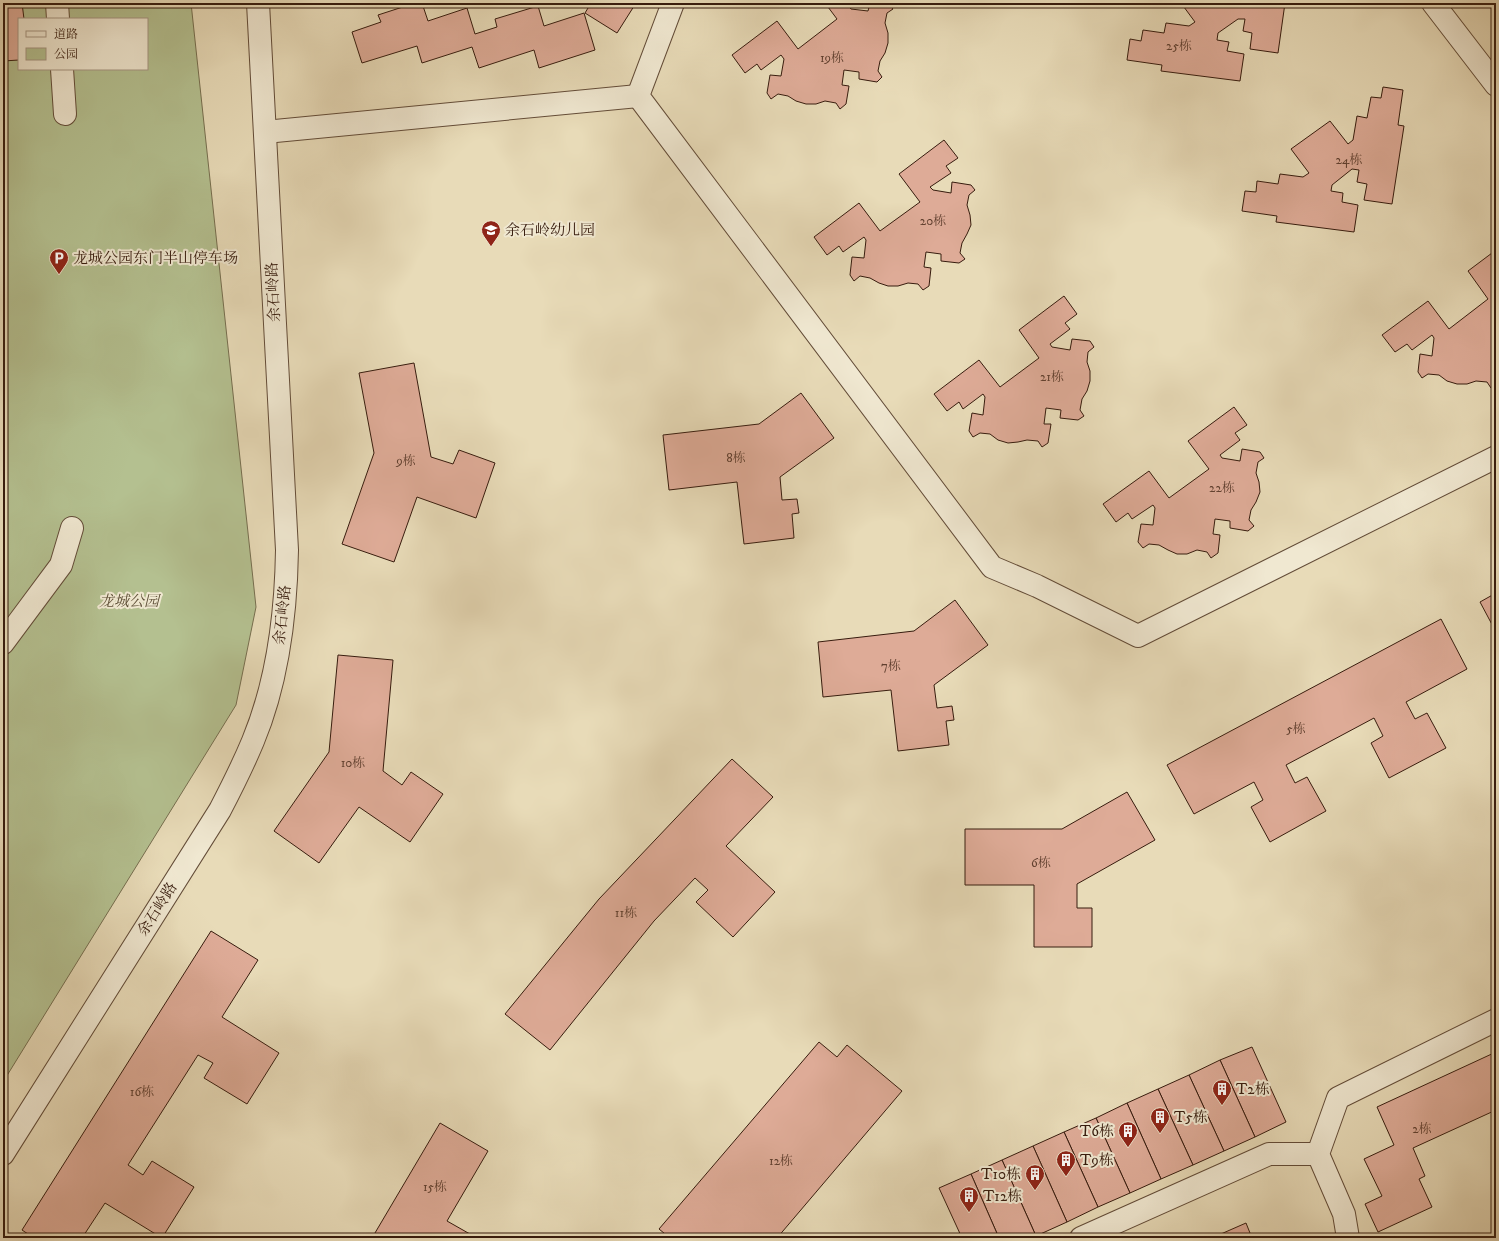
<svg xmlns="http://www.w3.org/2000/svg" width="1499" height="1241" viewBox="0 0 1499 1241" font-family="'IM FELL DW Pica','Noto Serif SC',serif">
<style>
.green{fill:#b4c090;stroke:#766e4f;fill-rule:evenodd}
.building{fill:#deab97;stroke:#371c0e}
.lines{fill:none;stroke-linecap:round;stroke-linejoin:round}
.minor-casing{stroke:#634c38;stroke-width:24}
.minor{stroke:#f0e8d1;stroke-width:22}
.labels{text-anchor:middle;stroke-width:4;stroke-linejoin:round;paint-order:stroke}
.number-label{font-size:13px;fill:#614030}
.poi-label{font-size:15px;fill:#371c0e;stroke:#f0e8d1;text-anchor:start}
.street-label{font-size:15px;fill:#371c0e;stroke:#f0e8d1}
.park-label{font-size:15px;font-style:italic;fill:#5c4d35;stroke:#f0e8d1}
</style>
<rect width="100%" height="100%" fill="#e8dbb8"/>
<filter id="stains"><feTurbulence type="fractalNoise" baseFrequency=".005" numOctaves="4"/><feColorMatrix values="0 0 0 0 .2 0 0 0 0 .09 0 0 0 0 .02 0 0 0 .5 -.17"/></filter>
<radialGradient id="worn" r=".72"><stop offset=".6" stop-color="#630" stop-opacity="0"/><stop offset="1" stop-color="#630" stop-opacity=".3"/></radialGradient>
<path class="green" d="M3,3H191L256,607L236,705L3,1082ZM19,19H147V69H19Z"/>
<g class="building">
<path d="M3,3H22L24,19H19V60L3,61Z"/>
<path d="M415,3H422L428,21L467,8L475,34L497,27L495,19L538,6L544,26L584,13L595,50L539,68L534,50L479,68L472,47L422,63L417,46L362,63L352,32L381,22L378,15Z"/>
<path d="M591,3H636L617,33L585,13Z"/>
<path d="M825,3H852L848,5L851,9L868,11L870,3H888L893,9L887,13L885,23L888,33V43L885,53L880,61L878,71L882,77L877,82L859,79V72L844,70L842,85L849,86L846,104L840,109L836,103L825,101L816,104H806L796,101L788,96L778,94L771,99L767,93L770,75L781,76L784,59L781,55L761,70L757,64L745,73L732,55L777,21L798,49L837,19Z"/>
<path d="M1181,3H1285L1278,53L1250,49L1252,33L1243,31L1245,19H1238L1218,33L1217,40L1229,42L1227,51L1244,54L1240,81L1161,71L1162,65L1127,60L1130,39L1141,41L1143,30L1164,33L1166,23L1189,26L1195,22Z"/>
<path d="M1383,87L1403,90L1398,125L1404,126L1392,204L1364,200L1367,184L1357,182L1359,170L1352,169L1332,185L1331,191L1343,193L1342,202L1358,205L1354,232L1276,222L1277,216L1242,211L1245,191L1256,192L1257,181L1278,184L1280,174L1303,177L1309,173L1291,149L1330,121L1348,144L1353,140L1357,116L1367,118L1371,97L1381,98Z"/>
<path d="M944,140L958,158L946,166L951,173L930,187L933,190L951,193L952,182L971,185L975,190L969,195L967,205L970,215L971,225L967,234L962,243L960,253L965,259L959,263L941,261V254L926,252L924,267L931,268L929,286L923,290L918,284L908,283L898,286H888L879,283L870,278L860,276L854,281L850,275L852,257L864,258L866,240L864,237L843,252L839,246L827,255L814,237L859,203L880,231L920,202L899,174Z"/>
<path d="M1496,250V349H1495L1492,364L1496,365V385L1491,388L1487,382L1476,381L1467,384H1457L1447,381L1439,375L1428,374L1422,378L1418,372L1420,354L1432,356L1434,338L1432,335L1412,350L1407,344L1395,352L1382,335L1428,301L1449,329L1488,299L1468,271Z"/>
<path d="M1064,296L1077,314L1065,323L1070,329L1050,344L1052,347L1070,350L1072,339L1090,341L1094,347L1088,352L1087,362L1090,371V381L1087,391L1082,399L1080,410L1084,416L1078,420L1060,418L1061,410L1046,408L1044,424H1051L1048,443L1042,447L1038,441L1027,440L1018,442L1008,443L998,440L990,434L980,433L973,437L969,431L972,413L983,415L985,397L983,394L963,409L959,402L947,411L934,394L979,360L1000,387L1039,358L1019,330Z"/>
<path d="M414,363L431,457L453,464L459,450L495,463L476,518L417,497L394,562L342,544L374,453L359,373Z"/>
<path d="M801,393L834,438L780,477L782,500L797,499L799,513L792,514L794,538L744,544L737,482L669,490L663,435L759,424Z"/>
<path d="M1234,407L1247,425L1235,433L1240,440L1220,455L1222,458L1240,461L1242,449L1260,452L1264,458L1258,462L1256,473L1259,482L1260,492L1256,502L1251,510L1249,520L1254,526L1248,531L1230,528V521L1215,519L1213,534L1220,535L1218,553L1211,558L1207,552L1197,550L1187,554H1177L1168,550L1159,545L1149,544L1143,548L1138,542L1141,524L1153,525L1155,508L1153,505L1132,519L1128,513L1116,522L1103,504L1149,471L1169,498L1209,469L1188,441Z"/>
<path d="M1496,593V632L1480,602Z"/>
<path d="M955,600L988,645L934,685L937,708L952,706L954,720L946,721L949,745L898,751L891,690L823,697L818,642L914,631Z"/>
<path d="M1441,619L1467,669L1406,702L1415,719L1427,713L1446,748L1389,778L1371,743L1383,736L1374,718L1286,765L1295,783L1307,777L1326,811L1270,842L1251,807L1263,800L1254,782L1194,814L1167,765Z"/>
<path d="M338,655L393,660L383,771L402,785L411,772L443,794L410,842L359,807L319,863L274,831L329,752Z"/>
<path d="M732,759L773,797L726,846L775,892L733,937L696,902L708,890L695,878L654,921L550,1050L505,1014L599,899Z"/>
<path d="M1127,792L1155,840L1077,884V908H1092V947H1034V885H965V829H1062Z"/>
<path d="M211,931L258,960L222,1017L279,1053L247,1104L204,1078L213,1063L198,1055L128,1165L143,1175L152,1161L194,1187L162,1238L105,1203L82,1238H34L22,1230Z"/>
<path d="M819,1042L837,1057L847,1045L902,1091L777,1238H670L659,1229Z"/>
<path d="M1252,1047L1286,1122L1255,1137L1220,1060Z"/>
<path d="M1496,1052V1110L1413,1148L1425,1176L1419,1179L1432,1207L1378,1232L1365,1204L1382,1196L1364,1159L1394,1145L1377,1107Z"/>
<path d="M1220,1060L1255,1137L1224,1151L1189,1075Z"/>
<path d="M1189,1075L1224,1151L1193,1165L1158,1089Z"/>
<path d="M1158,1089L1193,1165L1161,1179L1127,1103Z"/>
<path d="M1127,1103L1161,1179L1130,1193L1096,1118Z"/>
<path d="M1096,1118L1130,1193L1098,1207L1064,1132Z"/>
<path d="M440,1123L488,1151L447,1221L477,1238H372Z"/>
<path d="M1064,1132L1098,1207L1067,1222L1033,1146Z"/>
<path d="M1033,1146L1067,1222L1036,1236L1002,1160Z"/>
<path d="M1002,1160L1036,1236L1031,1238H999L971,1174Z"/>
<path d="M971,1174L999,1238H962L939,1188Z"/>
<path d="M1246,1223L1252,1238H1215L1214,1237Z"/>
</g>
<g class="lines">
<defs>
<g id="minor">
<path d="M57,3L58,19"/>
<path d="M673,3L638,96L992,567L1037,586L1138,636L1496,457"/>
<path d="M1433,3L1496,85"/>
<path d="M62,69L65,114"/>
<path d="M265,132L638,96"/>
<path d="M3,643L61,565L72,528"/>
<path d="M3,1154L220,810C232,787 243,765 253,741C278,681 286,615 287,550L258,3"/>
<path d="M1081,1238L1269,1154H1318"/>
<path d="M1348,1238L1344,1214L1318,1154L1338,1098L1496,1020"/>
</g>
</defs>
<use href="#minor" class="minor-casing"/>
<use href="#minor" class="minor"/>
</g>
<defs>
<symbol id="school-pin" viewBox="-11 -11 22 30"><path d="M0 17L-7.5 6A9.5 9.5 0 1 1 7.5 6Z" fill="#8f2418" stroke="#f0e8d1"/><path d="M0-5L7-2L0 1L-7-2ZM-4 1L0 2.5L4 1V4Q0 6-4 4Z" fill="#fff"/></symbol>
<symbol id="parking-pin" viewBox="-11 -11 22 30"><path d="M0 17L-7.5 6A9.5 9.5 0 1 1 7.5 6Z" fill="#8f2418" stroke="#f0e8d1"/><path d="M-3.5-5.5H1a3.5 3.5 0 0 1 0 7H-1V5.5H-3.5ZM-1-3.4V-.6H.8a1.4 1.4 0 0 0 0-2.8Z" fill="#fff"/></symbol>
<symbol id="building-pin" viewBox="-11 -11 22 30"><path d="M0 17L-7.5 6A9.5 9.5 0 1 1 7.5 6Z" fill="#8f2418" stroke="#f0e8d1"/><path d="M-4-6H4V6H1V3H-1V6H-4ZM-2.5-4.3h1.7v1.8h-1.7ZM.8-4.3h1.7v1.8H.8ZM-2.5-1h1.7V.8h-1.7ZM.8-1h1.7V.8H.8Z" fill="#fff"/></symbol>
</defs>
<g fill-rule="evenodd">
<use href="#school-pin" x="480" y="219" width="22" height="30"/>
<use href="#parking-pin" x="48" y="247" width="22" height="30"/>
<use href="#building-pin" x="1211" y="1078" width="22" height="30"/>
<use href="#building-pin" x="1149" y="1106" width="22" height="30"/>
<use href="#building-pin" x="1117" y="1120" width="22" height="30"/>
<use href="#building-pin" x="1055" y="1149" width="22" height="30"/>
<use href="#building-pin" x="1024" y="1163" width="22" height="30"/>
<use href="#building-pin" x="958" y="1185" width="22" height="30"/>
</g>
<g class="labels">
<g class="number-label">
<text x="1179" y="50">25栋</text>
<text x="832" y="62">19栋</text>
<text x="1349" y="164">24栋</text>
<text x="933" y="225">20栋</text>
<text x="1052" y="381">21栋</text>
<text x="736" y="462">8栋</text>
<text x="406" y="465">9栋</text>
<text x="1222" y="492">22栋</text>
<text x="891" y="670">7栋</text>
<text x="1296" y="733">5栋</text>
<text x="353" y="767">10栋</text>
<text x="1041" y="867">6栋</text>
<text x="626" y="917">11栋</text>
<text x="142" y="1096">16栋</text>
<text x="1422" y="1133">2栋</text>
<text x="781" y="1165">12栋</text>
<text x="435" y="1191">15栋</text>
</g>
<g class="poi-label">
<text x="505" y="235">余石岭幼儿园</text>
<text x="73" y="263">龙城公园东门半山停车场</text>
<text x="1236" y="1094">T2栋</text>
<text x="1174" y="1122">T5栋</text>
<text x="1114" y="1136" text-anchor="end">T6栋</text>
<text x="1080" y="1165">T9栋</text>
<text x="1021" y="1179" text-anchor="end">T10栋</text>
<text x="983" y="1201">T12栋</text>
</g>
<g class="street-label">
<text transform="translate(273 292) rotate(-93)" y="5">余石岭路</text>
<text transform="translate(282 615) rotate(-84)" y="5">余石岭路</text>
<text transform="translate(157 909) rotate(-58)" y="5">余石岭路</text>
</g>
<g class="park-label">
<text x="129" y="606">龙城公园</text>
</g>
</g>
<rect width="1499" height="1241" fill="none" stroke="#e8dbb8" stroke-width="16"/>
<rect x="4" y="4" width="1491" height="1233" fill="none" stroke="#371c0e" stroke-width="2"/>
<rect x="8" y="8" width="1483" height="1225" fill="none" stroke="#371c0e"/>
<rect x="18" y="18" width="130" height="52" fill="#f0e8d1" stroke="#a69683"/>
<rect x="26" y="31" width="20" height="6" fill="#f0e8d1" stroke="#a69683"/>
<text x="54" y="38" font-size="12" fill="#371c0e">道路</text>
<rect x="26" y="48" width="20" height="12" fill="#b4c090" stroke="#a69683"/>
<text x="54" y="58" font-size="12" fill="#371c0e">公园</text>
<rect width="100%" height="100%" filter="url(#stains)"/>
<rect width="100%" height="100%" fill="url(#worn)"/>
</svg>
